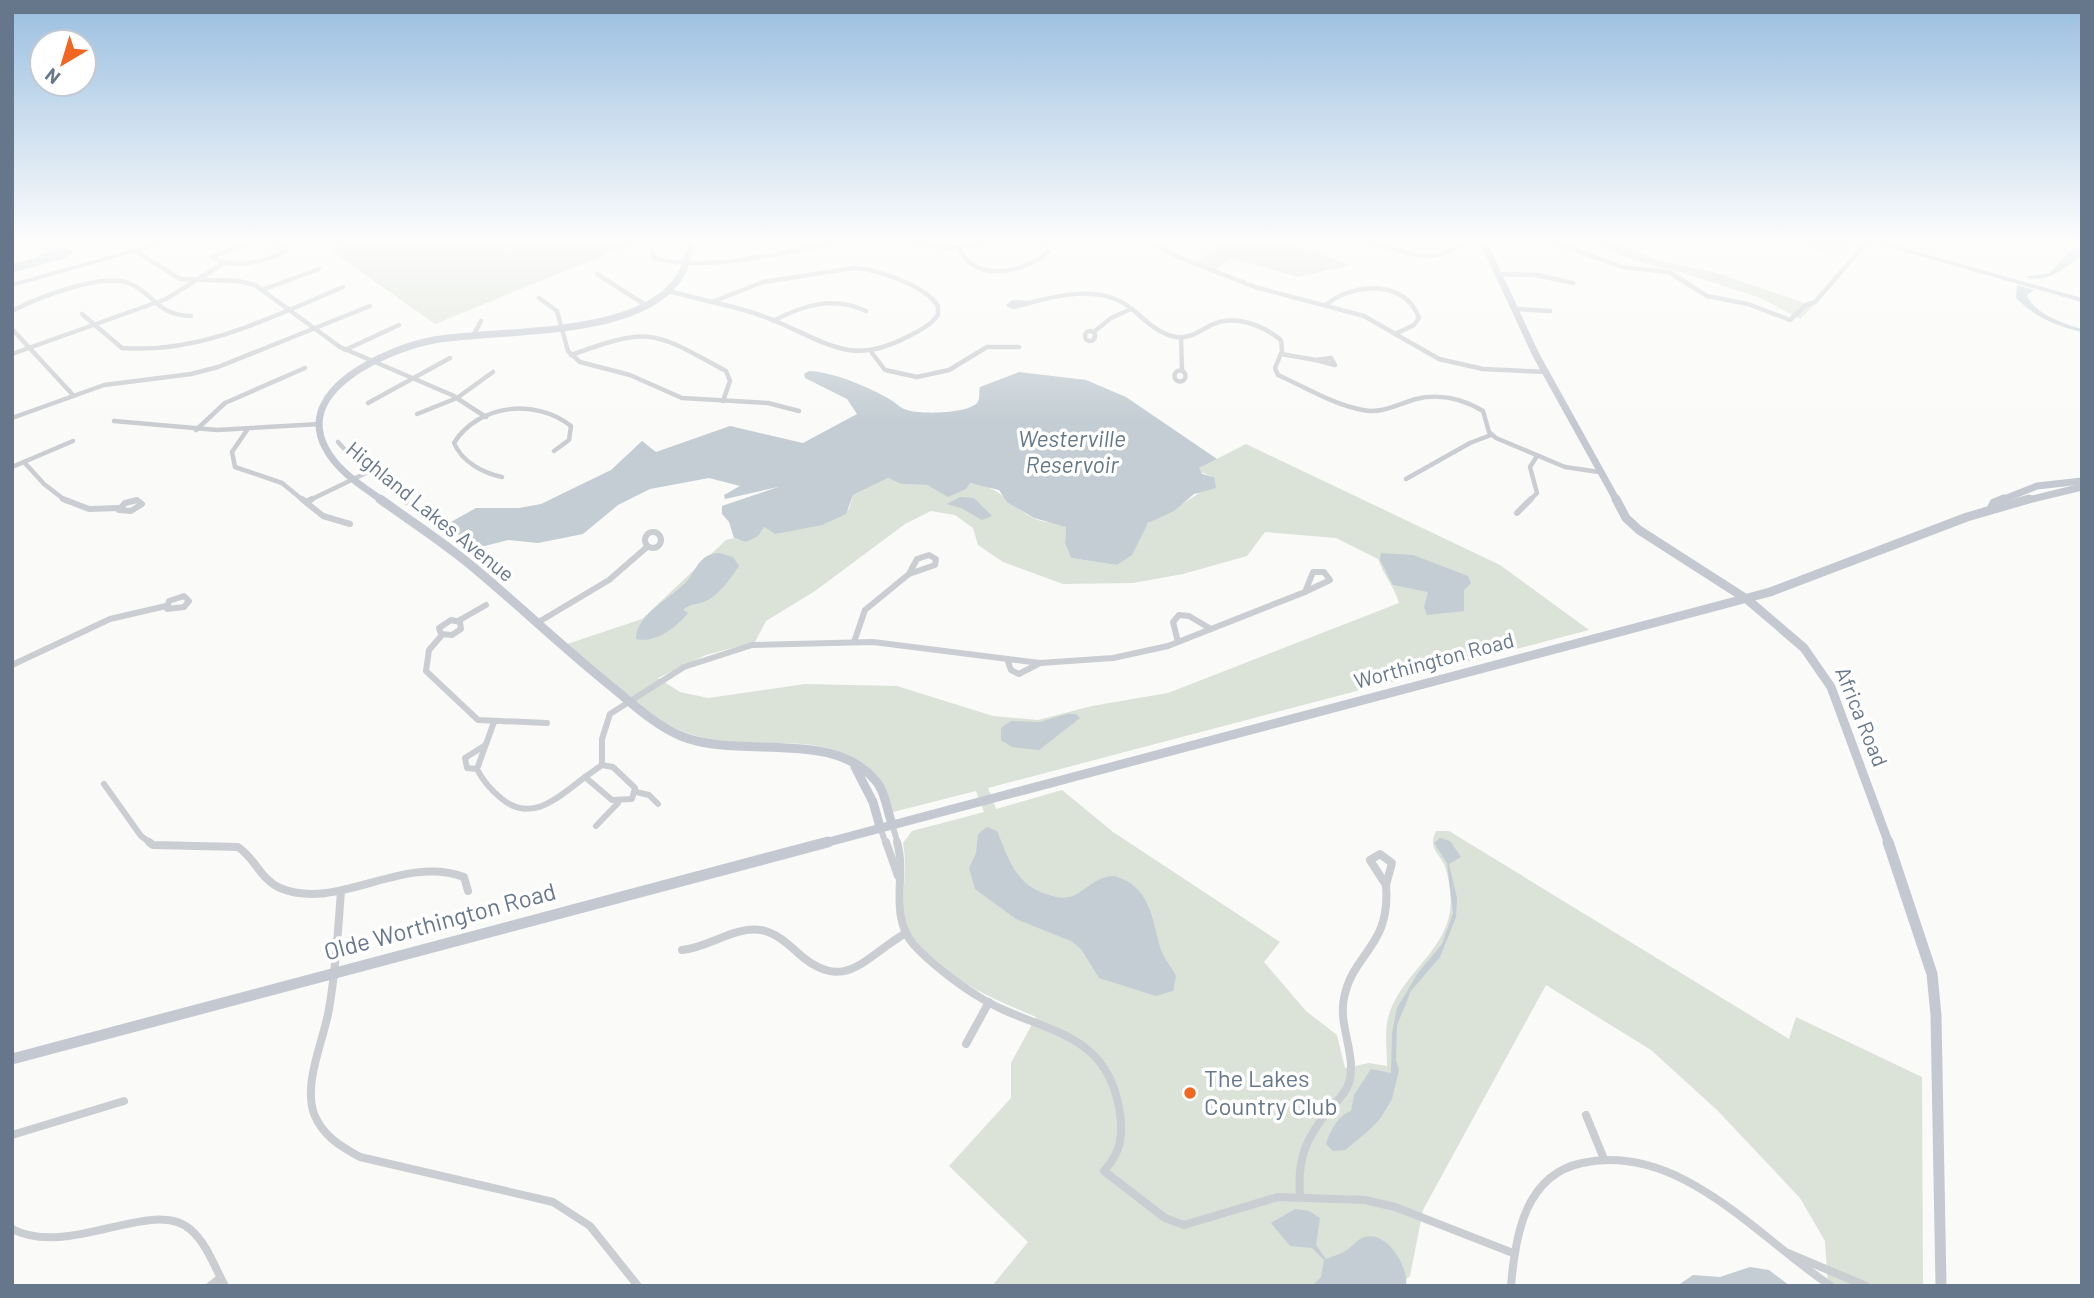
<svg xmlns="http://www.w3.org/2000/svg" width="2094" height="1298" viewBox="0 0 2094 1298" font-family="Barlow,sans-serif">
<style>
.built{fill:#e8e9e9}
.green{fill:#dbe2d8;fill-rule:evenodd}
.water{fill:#c3cdd3}
.lines{fill:none;stroke-linecap:round;stroke-linejoin:round}
.street-far2{stroke:#cacdd1;stroke-width:4.5}
.street-far1{stroke:#cacdd1;stroke-width:6}
.street{stroke:#cacdd1;stroke-width:8}
.secondary-far2{stroke:#c4c9d1;stroke-width:7}
.secondary-far1{stroke:#c4c9d1;stroke-width:9}
.secondary{stroke:#c4c9d1;stroke-width:11}
.primary{fill:#c4c9d1;fill-rule:evenodd}
.poi-dot{fill:#f16721;stroke:#fff;stroke-width:2.5}
.labels{text-anchor:middle;stroke-width:7;stroke-linejoin:round;paint-order:stroke}
.street-label{font-size:21px;fill:#67778b;stroke:#fff}
.water-label{font-size:23px;font-style:italic;fill:#637886;stroke:#fff}
.near-street-label{font-size:24px;fill:#67778b;stroke:#fff}
.near-poi-label{font-size:24px;fill:#67778b;stroke:#fff;text-anchor:start}
</style>
<rect width="100%" height="100%" fill="#fafaf8"/>
<path class="built" d="M1787,241H1847L1849,243L1838,256H1833Z"/>
<g class="green">
<path d="M352,241H639L435,324L330,250Z"/>
<path d="M1225,241H1285L1351,265L1298,277L1232,258L1216,269L1196,262Z"/>
<path d="M1586,241H1617L1657,260L1717,273L1813,306L1800,319L1761,298L1684,273L1636,261Z"/>
<path d="M1246,444L1500,565L1589,630L988,788L996,809L1062,790L1113,832L1280,942L1264,962L1306,1011L1337,1035L1345,1068L1369,1063L1387,1066C1387,1052 1385,1037 1387,1023C1394,980 1443,955 1450,912C1452,900 1449,875 1444,864C1437,851 1428,847 1436,831H1449L1789,1039L1796,1017L1922,1077L1923,1286H1828L1825,1241L1800,1198L1717,1110L1651,1050L1546,985L1423,1210L1410,1276L1399,1286H992L1028,1242L949,1166L1011,1098V1063L1036,1017C996,1000 914,967 905,918C901,893 908,868 903,843L912,831L984,812L976,791L893,812C850,706 765,764 682,731C641,715 601,672 567,644L642,619L726,540L734,538L738,540L764,527L775,534L849,509L853,495L888,478L901,484L927,485L938,491L965,487L970,483C1001,486 1008,505 1033,518C1044,524 1056,521 1066,527L1065,543L1071,558L1117,565C1140,551 1133,534 1149,523C1166,511 1204,496 1214,477L1200,472L1199,468ZM931,511L955,515L973,528L978,545L1003,562L1063,584L1133,583L1183,574L1247,556L1265,532L1336,538L1378,559C1384,576 1394,586 1399,603L1168,693L1092,706L1038,720L993,716L897,686L805,684L708,698L680,692L658,678L706,655L755,642L766,621L815,591L905,524Z"/>
</g>
<g class="water">
<path d="M63,247L72,249L73,253L65,258L12,273V263C29,263 46,250 63,247Z"/>
<path d="M2082,247V256C2062,269 2048,284 2024,277L2050,273L2072,248Z"/>
<path d="M2017,285L2034,290L2027,295C2034,314 2064,324 2082,329V332C2056,326 2035,317 2016,298Z"/>
<path d="M809,371C834,372 869,387 891,400C895,402 899,407 904,409C917,415 967,414 977,403C981,398 978,393 980,387L1019,372L1086,380L1126,397L1217,459L1199,468L1202,474L1214,477L1216,488L1194,494L1174,511L1148,523L1132,555L1117,565L1071,558L1065,543L1066,527L1034,518L1007,502L999,490L970,483L966,489L948,497L927,485L901,484L888,478L853,495L846,514L822,525L775,534L764,527L758,536L746,542L734,538L729,522L722,514V506L778,487L725,499L724,495L740,486L709,478L650,489L618,505L583,534L538,543L508,540L485,546L473,545L450,529L449,523L476,508H519L541,504L611,470L642,441L656,452L730,426L803,443L857,414L847,399L805,378L804,374Z"/>
<path d="M960,497L974,498L992,516L982,520L961,508L947,504Z"/>
<path d="M719,553L733,557L739,566C731,578 720,593 708,600C699,605 690,603 683,610L688,613C678,626 655,644 636,639C636,614 672,598 687,581C697,569 699,554 719,553Z"/>
<path d="M1381,553L1413,555L1468,576L1471,583L1464,590V611L1427,615L1424,607L1428,592L1393,585L1380,560Z"/>
<path d="M1067,714H1076L1080,718L1039,750L1012,747L1001,740V728L1011,721L1040,722Z"/>
<path d="M987,827L997,831C1009,860 1016,886 1049,895C1058,898 1067,899 1075,895C1088,888 1098,876 1114,876C1149,885 1152,917 1160,947C1163,958 1171,966 1176,976L1173,991L1156,996L1099,978L1081,949L1071,941L1016,919L975,889L969,868L976,853L978,834Z"/>
<path d="M1440,838L1450,841L1461,857L1449,864L1457,898L1456,917L1440,957L1411,991L1397,1025L1396,1060L1399,1070L1392,1099L1380,1119L1367,1132L1345,1150L1333,1151L1326,1144C1330,1132 1338,1115 1351,1111L1354,1095L1371,1069L1391,1073L1392,1033L1397,1008L1418,973L1442,944L1453,913L1447,863L1434,843Z"/>
<path d="M1295,1209L1309,1211L1320,1218L1316,1245L1326,1259C1333,1256 1341,1254 1347,1250C1353,1246 1357,1239 1365,1237C1387,1231 1409,1267 1406,1286H1312L1321,1277L1324,1260L1312,1248L1290,1246L1271,1223Z"/>
<path d="M1750,1267L1769,1270L1790,1286H1677L1693,1275L1720,1277Z"/>
</g>
<g class="lines">
<g class="street-far2">
<path d="M254,241L212,257C234,270 264,262 286,251L275,241"/>
<path d="M896,241L952,248L998,241"/>
<path d="M1149,241L1176,256L1255,287L1364,316L1439,359L1483,369L1547,372"/>
<path d="M1550,241L1622,267L1669,272L1707,296L1748,304L1790,320L1806,305L1815,302L1868,241"/>
<path d="M1369,244C1408,248 1424,269 1462,244"/>
<path d="M1158,247L1172,241"/>
<path d="M959,248C974,284 1026,273 1049,251L1044,241"/>
<path d="M136,251L180,279L238,281L255,285L340,347L452,395L486,417"/>
<path d="M652,252L654,258C715,273 784,251 844,241"/>
<path d="M854,268C877,269 926,286 938,306V315C930,326 919,331 907,337C854,365 830,345 780,323C758,313 735,307 712,302L763,282Z"/>
<path d="M597,274L644,304"/>
<path d="M1500,274L1537,275L1573,283"/>
<path d="M262,290L319,269"/>
<path d="M668,291L712,302"/>
<path d="M539,298L557,311L568,351L580,362L630,375L682,398L768,403L799,411"/>
<path d="M1013,302L1029,303L1014,307L1009,305Z"/>
<path d="M1029,303C1063,294 1102,285 1132,309C1145,320 1158,334 1176,337C1189,339 1200,331 1211,325C1235,314 1262,325 1281,340L1282,351L1275,368L1278,375C1305,387 1334,405 1363,410C1382,414 1398,404 1416,399C1439,393 1463,399 1483,411L1489,432L1496,438L1565,467L1599,472"/>
<path d="M1327,304C1354,282 1406,280 1419,318L1414,325L1395,334"/>
<path d="M1517,309L1550,311"/>
<path d="M12,311C37,298 104,271 131,284C156,296 157,315 191,316"/>
<path d="M82,314L122,348C201,354 272,317 343,287"/>
<path d="M773,321C803,305 833,296 866,311"/>
<path d="M12,329L73,395"/>
<circle cx="1090" cy="336" r="5"/>
<path d="M1095,331L1111,318L1131,309"/>
<path d="M473,336L481,321"/>
<path d="M1181,337L1182,370"/>
<path d="M345,350L399,325"/>
<path d="M872,353L885,370L917,377L949,370L987,347H1019"/>
<path d="M12,354L166,299L224,263"/>
<path d="M1281,354L1316,360"/>
<path d="M571,355C652,326 652,331 726,371L730,381L723,401"/>
<path d="M1331,358L1335,365L1316,360Z"/>
<circle cx="1180" cy="376" r="5.5"/>
<path d="M368,403L450,358"/>
<path d="M417,414L457,398L493,372"/>
<path d="M12,418L104,385L191,374L218,367L370,306"/>
<path d="M114,421L217,430L320,424"/>
<path d="M196,430L225,403L305,368"/>
<path d="M247,430L232,452L235,467L282,483L304,501"/>
<path d="M338,442L357,463L405,501"/>
<path d="M24,462L44,484L66,501"/>
<path d="M12,467L73,441"/>
<path d="M502,477C483,473 462,462 454,443C478,404 536,398 571,426L569,440L554,451"/>
<path d="M1406,479L1470,443L1491,435"/>
<path d="M133,501H138"/>
<path d="M308,501L368,472"/>
<path d="M1529,501L1537,493L1530,467L1537,456"/>
</g>
<g class="street-far1">
<path d="M63,499L89,509L119,508"/>
<path d="M302,499L323,516L350,524"/>
<path d="M402,499L406,502"/>
<path d="M137,500L142,504L131,511L119,510L125,503Z"/>
<path d="M306,502L312,499"/>
<path d="M1517,513L1531,499"/>
<circle cx="653" cy="540" r="8"/>
<path d="M929,555L936,559L935,565L909,574L917,559Z"/>
<path d="M1313,572H1324L1330,580L1305,592Z"/>
<path d="M184,596L189,601L184,607L167,609L169,601Z"/>
<path d="M451,620L460,622L461,629L452,635L441,634L439,628Z"/>
<path d="M458,621L486,605"/>
<path d="M537,623L609,580L647,547"/>
<path d="M442,635L429,650L426,671L478,720L547,723"/>
<path d="M854,642L865,610L909,574"/>
<path d="M1178,642L1173,622L1179,615L1189,616L1211,629"/>
<path d="M1007,659L1011,670L1019,674L1040,663"/>
<path d="M12,665L110,619L166,606"/>
<path d="M494,722L477,769C483,781 492,791 502,799C532,824 560,796 585,777"/>
<path d="M602,765V739L610,714L684,667L752,645L873,642L1040,663L1113,658L1168,646L1305,592"/>
<path d="M602,765L613,767L635,788L632,799L612,800L585,777Z"/>
<path d="M477,769L467,768L465,758L484,746"/>
<path d="M104,784L141,836L152,844"/>
<path d="M636,792L649,795L658,804"/>
<path d="M892,824L898,844"/>
<path d="M596,826L618,803"/>
<path d="M880,827L886,844"/>
</g>
<g class="street">
<path d="M149,842L153,845L238,847C255,858 260,879 280,888C338,912 402,854 464,877L468,891"/>
<path d="M886,842L898,876"/>
<path d="M897,842C907,875 888,915 914,945C928,961 958,984 976,995C1036,1034 1107,1025 1120,1113C1123,1137 1121,1152 1104,1171L1165,1218L1184,1225L1278,1197L1365,1200L1395,1207L1513,1253"/>
<path d="M1380,854L1392,863L1386,885L1370,860Z"/>
<path d="M341,891C338,930 336,970 329,1009C324,1040 303,1082 314,1114C323,1136 340,1146 360,1157L553,1202L590,1226L638,1286"/>
<path d="M682,950C708,948 734,926 761,930C776,933 787,943 798,953C845,995 864,957 906,933"/>
<path d="M966,1044L989,1002"/>
<path d="M1586,1115L1604,1159"/>
<path d="M12,1135L124,1101"/>
<path d="M1300,1196C1297,1159 1306,1137 1330,1109C1337,1101 1346,1093 1349,1083C1357,1055 1338,1026 1344,998C1353,952 1391,947 1386,885"/>
<path d="M12,1229C70,1259 153,1196 191,1230C207,1244 215,1268 225,1286"/>
<path d="M1788,1253L1866,1286"/>
<path d="M210,1286L220,1278"/>
<path d="M1511,1286C1515,1236 1525,1175 1582,1163C1680,1142 1757,1237 1831,1286"/>
</g>
<g class="secondary-far2">
<path d="M1483,241L1536,355L1617,501"/>
<path d="M383,501C362,486 337,471 325,447C295,389 387,350 429,341C499,326 687,346 690,241"/>
<path d="M1999,501L2037,486L2082,481"/>
<path d="M2024,501L2082,487"/>
</g>
<g class="secondary-far1">
<path d="M380,499C413,523 448,545 479,572C524,610 566,650 612,687C634,705 655,725 681,736C739,760 831,728 875,780C885,791 887,810 892,824"/>
<path d="M1616,499L1626,518L1639,530L1748,600L1804,648L1831,687L1889,844"/>
<path d="M1991,509L1994,503L2004,499"/>
<path d="M855,767L873,802L880,827"/>
<path d="M821,844L1770,592L1967,517L2029,499"/>
</g>
<g class="secondary">
<path d="M1888,842L1932,974L1936,1015L1941,1286"/>
<path d="M12,1059L828,842"/>
</g>
<g class="primary">
<path d="M162,241H174L12,287V283Z"/>
<path d="M1867,241H1879L2082,298V302Z"/>
</g>
</g>
<linearGradient id="sky" x2="0" y2="1"><stop stop-color="#99bee0"/><stop offset="0.57" stop-color="#fdfdfc"/><stop offset="1" stop-color="#fdfdfc" stop-opacity="0"/></linearGradient>
<rect width="2094" height="423" fill="url(#sky)"/>
<circle class="poi-dot" cx="1190" cy="1093" r="7"/>
<g class="labels">
<g class="street-label">
<text transform="translate(430 512) rotate(39)" y="7">Highland Lakes Avenue</text>
<text transform="translate(1434 661) rotate(-15)" y="7">Worthington Road</text>
<text transform="translate(1861 717) rotate(68)" y="7">Africa Road</text>
</g>
<g class="water-label">
<text x="1072" y="447">Westerville<tspan x="1072" dy="26">Reservoir</tspan></text>
</g>
<g class="near-street-label">
<text transform="translate(440 922) rotate(-15)" y="8">Olde Worthington Road</text>
</g>
<g class="near-poi-label">
<text x="1204" y="1087">The Lakes<tspan x="1204" dy="28">Country Club</tspan></text>
</g>
</g>
<rect width="2094" height="1298" fill="none" stroke="#67778b" stroke-width="28"/>
<g transform="translate(63 63) rotate(218)"><circle r="33" fill="#ffffff" stroke="#c2c9d1" stroke-width="2"/>
<path d="M0-5L12 26L0 18L-12 26Z" fill="#f16721"/>
<text y="-10" font-size="19" font-weight="bold" text-anchor="middle" fill="#67778b">N</text>
</g>
</svg>
